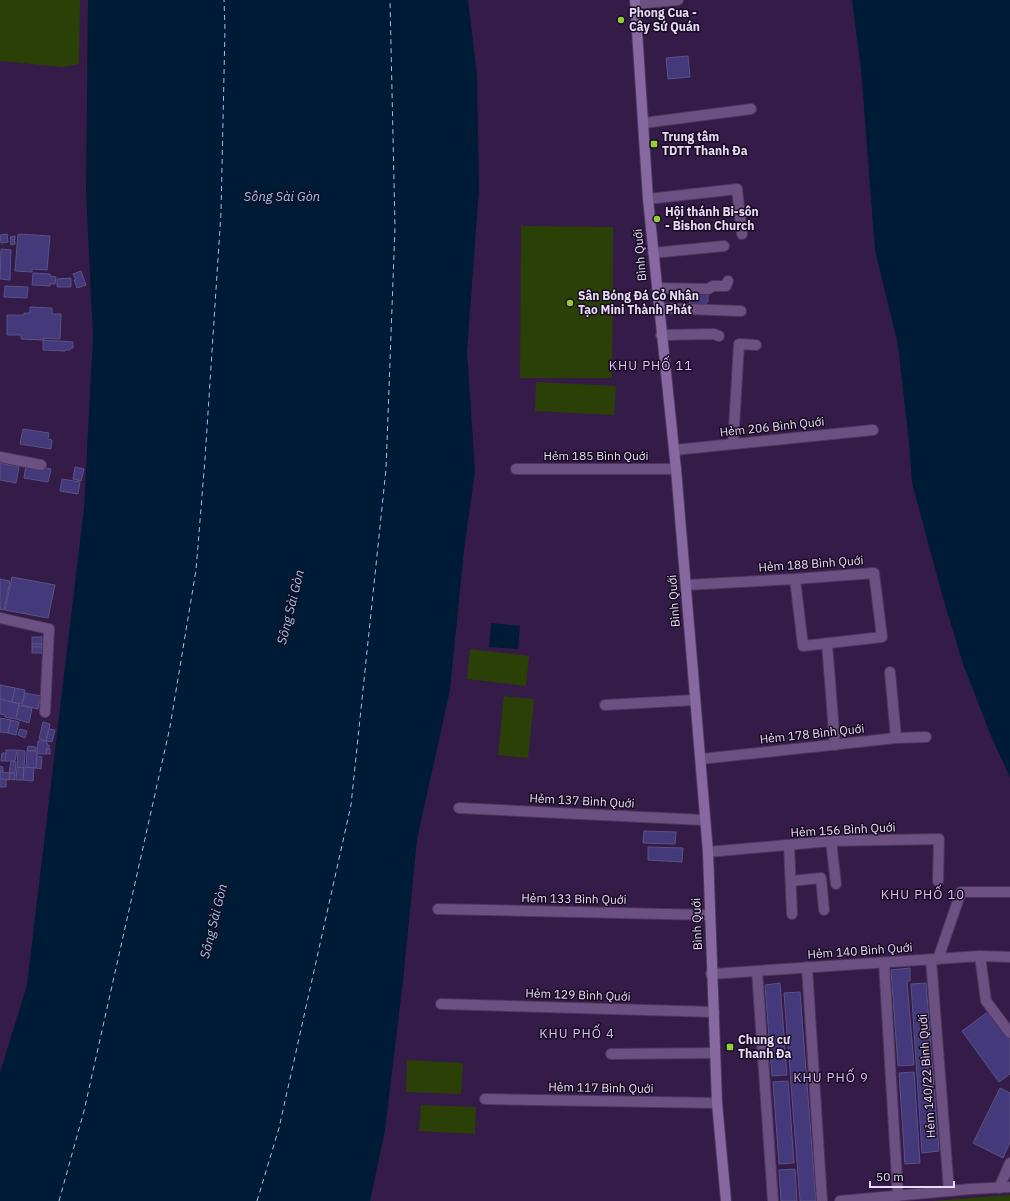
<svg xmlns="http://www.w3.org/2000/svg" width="1010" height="1201" viewBox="0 0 1010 1201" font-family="'IBM Plex Sans',sans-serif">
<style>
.green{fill:#2b4007}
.water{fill:#001b35}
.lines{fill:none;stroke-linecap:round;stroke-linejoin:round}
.ferry{stroke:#97c5f3;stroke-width:1;stroke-dasharray:5 4;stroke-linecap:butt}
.building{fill:#44397a;stroke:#595387}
.minor-casing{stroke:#4d365e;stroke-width:12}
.tertiary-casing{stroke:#4d365e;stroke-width:12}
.secondary-casing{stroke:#4d365e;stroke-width:12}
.minor{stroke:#6c5082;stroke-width:10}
.tertiary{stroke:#6c5082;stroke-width:10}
.secondary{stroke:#8868a1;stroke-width:10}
.poi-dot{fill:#94cc3c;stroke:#170c20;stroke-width:1.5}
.labels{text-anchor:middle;stroke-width:3;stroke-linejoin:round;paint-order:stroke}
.poi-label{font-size:12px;font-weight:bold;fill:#eadbf8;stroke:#170c20;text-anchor:start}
.street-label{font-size:12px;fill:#eadbf8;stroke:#170c20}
.water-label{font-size:13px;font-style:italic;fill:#97c5f3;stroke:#170c20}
.neighbourhood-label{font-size:13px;letter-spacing:1px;fill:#dcbef6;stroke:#170c20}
</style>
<rect width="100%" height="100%" fill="#351b48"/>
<g class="green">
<path d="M0,0H80L79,64L63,67L0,61Z"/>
<path d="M521,226L613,227L612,378H520Z"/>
<path d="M536,382L616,386L614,415L535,411Z"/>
<path d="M470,649L529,656L526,686L467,679Z"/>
<path d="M504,696L534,699L528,758L498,755Z"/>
<path d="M407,1060L463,1063L461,1094L406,1092Z"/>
<path d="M421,1105L476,1107L475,1134L419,1131Z"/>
<path d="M1010,1195V1201H932Z"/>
</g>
<g class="water">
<path d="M88,0H468L477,75L479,188L467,352L475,471L464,550L450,690L417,839L403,981L385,1130L370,1201H0V1073L27,985L84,508L93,337L86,191Z"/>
<path d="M852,0H1010V777L993,741L963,664L943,598L912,483L909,442L898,345L875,250L861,69Z"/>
<path d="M491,623L520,626L518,649L489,647Z"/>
</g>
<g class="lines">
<g class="ferry">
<path d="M59,1201L84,1111L170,727L196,570L205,459L221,213L225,29L224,0"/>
<path d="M257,1201L279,1128L351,805L386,469L395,227L390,0"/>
</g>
</g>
<g class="building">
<path d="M688,56L690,77L668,79L666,58Z"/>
<path d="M7,234L8,242L1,243L0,235Z"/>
<path d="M18,234L50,236L47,270L32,269V272L15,271Z"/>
<path d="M15,236V240H11L10,237Z"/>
<path d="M10,241H15V244L11,245Z"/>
<path d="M1,249L11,250L10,280L0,279Z"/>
<path d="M81,271L86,285L77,288L74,280H76L73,274Z"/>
<path d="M33,273L50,274V276L56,277L55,284H50V286L32,285Z"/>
<path d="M71,278V287H57V279Z"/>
<path d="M5,286L28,287L27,298L4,297Z"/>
<path d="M689,291H703L708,295V301L704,306H690Z"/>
<path d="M30,307L52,308V314H61L60,339L43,338V340L21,339V335H7V315H24V313H30Z"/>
<path d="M43,340L73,342V348H71L70,350H65V351L43,350Z"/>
<path d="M23,429L49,433L48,439L52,440L51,449L20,444Z"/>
<path d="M0,463L19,467L16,483L0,480Z"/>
<path d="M26,465L51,469L48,482L24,478Z"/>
<path d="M75,467L84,469L81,481L73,479Z"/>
<path d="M62,479L80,482L78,494L60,491Z"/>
<path d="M12,577L55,585L48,618L5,610Z"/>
<path d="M0,579L10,581L4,610L0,609Z"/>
<rect x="32" y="637" width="10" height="7"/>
<rect x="32" y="644" width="10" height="3"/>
<rect x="32" y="647" width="10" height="6"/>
<path d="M0,685L15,688L12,702L0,699Z"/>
<path d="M15,688L25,690L22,704L12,702Z"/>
<path d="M25,693L41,696L38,709L22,705Z"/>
<path d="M0,699L19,704L16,719L5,717V715L0,714Z"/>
<path d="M19,705L32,708L29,723L16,719Z"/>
<path d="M0,718L11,720L8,733L0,732Z"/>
<path d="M11,720L19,722L16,735L8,733Z"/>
<path d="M43,722L50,724L46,741L39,739Z"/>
<path d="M20,729L27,731L25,738L18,735Z"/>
<path d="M49,729L55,730L52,742L46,741Z"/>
<path d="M38,741H47V745H49V749L47,748L46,754H37Z"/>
<path d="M28,746L36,747V751H27Z"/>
<path d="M47,748L50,749V754H46Z"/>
<path d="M6,750H17L15,761H5Z"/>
<path d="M18,750L25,751L24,768L17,767Z"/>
<path d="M27,751H37L36,768L26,767Z"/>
<path d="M2,753H6L5,761H1Z"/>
<path d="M37,756L42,757L41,769L36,768Z"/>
<path d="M11,761L16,762L15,773H9Z"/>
<path d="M0,766L3,767V772H0Z"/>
<path d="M17,767L24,768L23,780H16Z"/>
<path d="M24,767L34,768L33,781L23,780Z"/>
<path d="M0,772L10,773L9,780L0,779Z"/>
<path d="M10,773H15V780L9,779Z"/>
<path d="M0,779L6,780V787H0Z"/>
<path d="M644,831L676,832L675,844L643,843Z"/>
<path d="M648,847L683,848L682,862L648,860Z"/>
<path d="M910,968V981H907L914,1065L898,1066L891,970Z"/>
<path d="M780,983L787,1075L772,1076L765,985Z"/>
<path d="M926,983L939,1151L922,1153L911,984Z"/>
<path d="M800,992L816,1201H800L784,993Z"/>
<path d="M989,1011L1010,1039V1074L999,1082L962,1031Z"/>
<path d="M914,1072L920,1163L905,1164L899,1073Z"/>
<path d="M788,1081L794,1163L779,1164L773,1082Z"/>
<path d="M1000,1088L1010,1093V1142L1003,1158L973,1143Z"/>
<path d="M795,1169L797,1201H781L779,1170Z"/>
</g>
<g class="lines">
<defs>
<g id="minor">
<path d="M636,4L678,0"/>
<path d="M644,123L751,109"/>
<path d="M648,199L737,189L742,234"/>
<path d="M653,253L724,246"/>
<path d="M657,288L708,289L713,286H726L728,281"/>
<path d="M658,308L741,311"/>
<path d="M661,335L714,334L719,336"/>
<path d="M733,444L739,344L756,345"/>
<path d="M674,450L873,430"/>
<path d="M516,469H676"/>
<path d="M686,585L795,579L874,573L882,637L803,646L795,579"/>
<path d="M0,618L49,629L45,712"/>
<path d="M827,643L835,745"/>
<path d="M890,672L896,738"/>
<path d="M605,705L695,700"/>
<path d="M701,759L896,738L926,737"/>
<path d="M459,808L704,820"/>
<path d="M831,841L836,884"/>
<path d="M789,845L792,914"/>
<path d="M708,852L831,841L939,839L938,881"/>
<path d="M791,881L821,878L824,910"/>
<path d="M438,909L709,915"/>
<path d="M980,956L986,1001L1010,1033"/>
<path d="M931,959L949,1191"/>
<path d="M938,959L961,892H1010"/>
<path d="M884,962L898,1196"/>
<path d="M807,967L822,1201"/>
<path d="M757,971L773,1201"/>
<path d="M711,974L980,956L1010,957"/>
<path d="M441,1004L714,1012"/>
<path d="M611,1054L715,1053"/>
<path d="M485,1099L717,1103"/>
<path d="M999,1188L1010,1163"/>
<path d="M840,1201L970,1189L1010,1187"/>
</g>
<path id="tertiary" d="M0,457L41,465"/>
<path id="secondary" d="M635,0L648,199L676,469L708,852L717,1103L726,1201"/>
</defs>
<use href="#minor" class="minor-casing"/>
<use href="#tertiary" class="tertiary-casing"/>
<use href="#secondary" class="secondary-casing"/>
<use href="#minor" class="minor"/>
<use href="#tertiary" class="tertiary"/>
<use href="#secondary" class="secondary"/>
</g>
<g class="poi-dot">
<circle cx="621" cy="20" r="4"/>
<rect x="650" y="140" width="8" height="8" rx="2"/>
<circle cx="657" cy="219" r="4"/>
<circle cx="570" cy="303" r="4"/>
<rect x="726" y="1043" width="8" height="8" rx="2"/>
</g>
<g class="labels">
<g class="poi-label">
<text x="629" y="17">Phong Cua -<tspan x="629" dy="14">Cây Sứ Quán</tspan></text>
<text x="662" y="141">Trung tâm<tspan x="662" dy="14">TDTT Thanh Đa</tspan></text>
<text x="665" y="216">Hội thánh Bi-sôn<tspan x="665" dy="14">- Bishon Church</tspan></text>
<text x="578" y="300">Sân Bóng Đá Cỏ Nhân<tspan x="578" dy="14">Tạo Mini Thành Phát</tspan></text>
<text x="738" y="1044">Chung cư<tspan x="738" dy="14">Thanh Đa</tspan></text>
</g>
<g class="street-label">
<text transform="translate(640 255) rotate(-95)" y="4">Bình Quới</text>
<text transform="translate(772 427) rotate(-6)" y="4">Hẻm 206 Bình Quới</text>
<text x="596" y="460">Hẻm 185 Bình Quới</text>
<text transform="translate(811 564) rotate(-4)" y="4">Hẻm 188 Bình Quới</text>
<text transform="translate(674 601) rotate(-94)" y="4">Bình Quới</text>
<text transform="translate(812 734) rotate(-6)" y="4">Hẻm 178 Bình Quới</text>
<text transform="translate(582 801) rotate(3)" y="4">Hẻm 137 Bình Quới</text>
<text transform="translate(843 830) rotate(-3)" y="4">Hẻm 156 Bình Quới</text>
<text transform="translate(574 899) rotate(1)" y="4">Hẻm 133 Bình Quới</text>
<text transform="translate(697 924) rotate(-92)" y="4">Bình Quới</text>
<text transform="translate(860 951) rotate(-4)" y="4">Hẻm 140 Bình Quới</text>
<text transform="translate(578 995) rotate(2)" y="4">Hẻm 129 Bình Quới</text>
<text transform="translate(927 1076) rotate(-94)" y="4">Hẻm 140/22 Bình Quới</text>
<text transform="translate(601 1088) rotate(1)" y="4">Hẻm 117 Bình Quới</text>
</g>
<g class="water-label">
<text x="282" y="201">Sông Sài Gòn</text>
<text transform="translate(290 607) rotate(-76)" y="5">Sông Sài Gòn</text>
<text transform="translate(213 921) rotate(-76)" y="5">Sông Sài Gòn</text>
</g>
<g class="neighbourhood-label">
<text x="651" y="370">KHU PHỐ 11</text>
<text x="923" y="899">KHU PHỐ 10</text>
<text x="577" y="1038">KHU PHỐ 4</text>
<text x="831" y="1082">KHU PHỐ 9</text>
</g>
</g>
<path d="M870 1181v6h84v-6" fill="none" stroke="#eadbf8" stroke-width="2"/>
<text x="876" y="1181" font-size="12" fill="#eadbf8" stroke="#170c20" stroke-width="3" paint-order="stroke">50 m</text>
</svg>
